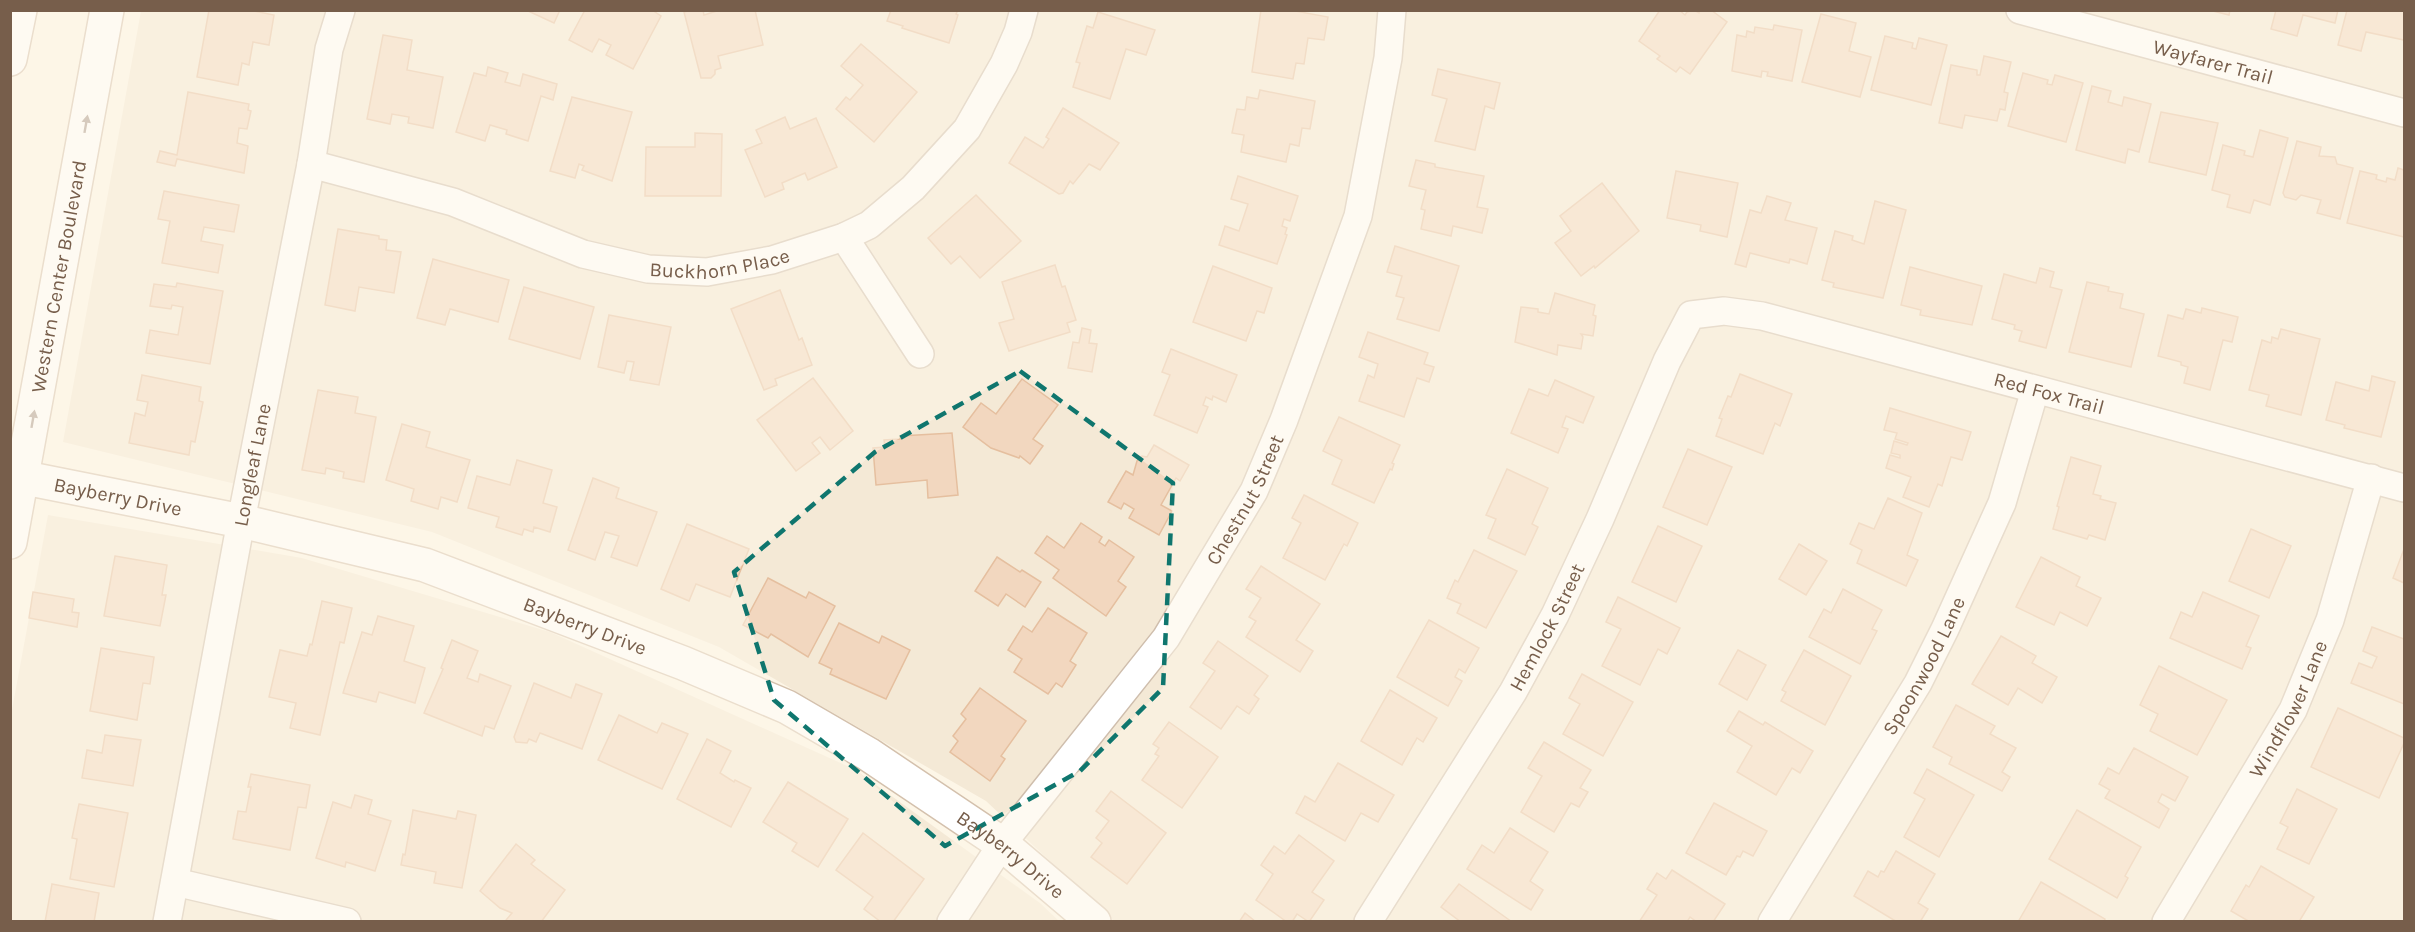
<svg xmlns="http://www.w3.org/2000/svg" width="2415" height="932" viewBox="0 0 2415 932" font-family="Karla,sans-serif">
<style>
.residential{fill:#f4e9d6}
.building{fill:#f2d7bf;stroke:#e5bf9f;stroke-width:1.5}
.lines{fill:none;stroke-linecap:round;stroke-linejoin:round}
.street-casing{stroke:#cfbead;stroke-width:30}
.secondary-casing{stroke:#d4c1ad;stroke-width:36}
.street{stroke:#fff;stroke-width:27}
.secondary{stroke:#fff;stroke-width:33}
.oneway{fill:#a7968a}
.marked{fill:none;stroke:#0f766e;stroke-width:4.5;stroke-dasharray:12 8;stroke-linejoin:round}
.labels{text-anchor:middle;stroke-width:4.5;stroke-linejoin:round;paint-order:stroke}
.street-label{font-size:20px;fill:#775e4b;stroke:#fffaee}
</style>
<rect width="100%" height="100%" fill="#fdf6e7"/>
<g class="residential">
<path d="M141,11H2404V921H1114L986,801L719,647L432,532L63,442Z"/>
<path d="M48,515L302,558L550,632L854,769L1040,903L1059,921L11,922V715Z"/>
</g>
<g class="building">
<path d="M209,10H249L274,15L269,45L253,42L249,65L242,63L238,85L197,77Z"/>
<path d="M526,10H560L554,23Z"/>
<path d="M585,10H652L661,16L633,69L606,55L611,45L599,39L592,52L569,40Z"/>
<path d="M692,10H703L704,15L720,10H755L763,45L718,56L721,68L715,70V74L711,78H701L684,12Z"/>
<path d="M891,10H958L956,14L958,15L949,43L902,28L903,26L887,21Z"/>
<path d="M1261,10H1290L1328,17L1324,40L1308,38L1304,64L1296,63L1293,79L1252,72Z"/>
<path d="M1660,10H1679L1685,15L1687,12L1694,10L1699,13L1700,10H1711L1727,22L1690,74L1680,67L1676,72L1657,59L1660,56L1639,41Z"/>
<path d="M2209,10H2230L2229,15Z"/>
<path d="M2276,10H2338L2335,23L2303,15L2297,36L2271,29Z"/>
<path d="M2347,10H2404V40L2366,32L2361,51L2338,45Z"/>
<path d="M1098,12L1155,30L1146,55L1126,49L1110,99L1073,87L1080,63L1076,62L1087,26L1093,28Z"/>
<path d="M1821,14L1856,23L1849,51L1871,57L1860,97L1802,82Z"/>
<path d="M1774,25L1802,30L1792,81L1767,76L1768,72L1762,71L1761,77L1732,71L1737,35L1746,37L1747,31L1754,33L1755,27L1773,30Z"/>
<path d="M383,35L412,40L407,70L443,77L433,128L408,123L409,117L392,114L390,124L367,119Z"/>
<path d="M1885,36L1913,43L1912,48L1916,49L1919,38L1947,45L1931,105L1871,90Z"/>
<path d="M861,44L917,92L874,142L836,109L846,97L850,100L863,85L841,66Z"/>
<path d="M1984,56L2011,62L2004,92L2008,93L2005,110L2000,109L1997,121L1965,115L1962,128L1939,123L1951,65L1977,70V75H1980Z"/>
<path d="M488,67L508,73L505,82L520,86L523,74L557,84L553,100L541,96L528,141L506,134L507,130L490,125L485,141L456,132L474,73L486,76Z"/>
<path d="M1438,69L1500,83L1494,109L1485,106L1475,150L1435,141L1447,99L1432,95Z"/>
<path d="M2023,73L2048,80L2047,84L2052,85L2055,75L2083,83L2066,142L2008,126Z"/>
<path d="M2092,86L2111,91L2108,102L2122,106L2124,97L2151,104L2139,152L2128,149L2125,163L2076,150Z"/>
<path d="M1260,90L1315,101L1310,129L1302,128L1299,146L1290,144L1286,162L1241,152L1244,135L1232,133L1237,109L1245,110L1247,97L1258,99Z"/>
<path d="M188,92L249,104L248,110L251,111L247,129L239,128L237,143L248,146L244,173L177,159L175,166L157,162L160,151L177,155Z"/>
<path d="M572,97L632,112L612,181L582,170L584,166L579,164L575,178L550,171Z"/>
<path d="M1063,108L1119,143L1100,170L1089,164L1073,184L1070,181L1063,193L1059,194L1009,163L1025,137L1043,148L1049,139L1046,137Z"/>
<path d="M2161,112L2218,123L2206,175L2149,162Z"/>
<path d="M785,117L790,129L816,118L837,167L808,180L805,173L782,183L784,189L765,197L745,150L762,143L756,130Z"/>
<path d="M2260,130L2288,138L2270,205L2254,200L2250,213L2227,207L2230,195L2212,190L2223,145L2245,151L2244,155L2253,157Z"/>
<path d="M695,133L722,134L721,196H645L646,147H695Z"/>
<path d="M2297,141L2321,147L2319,156L2335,157L2337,164L2353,168L2340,219L2317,213L2321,200L2301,195L2296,200L2285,197L2283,193Z"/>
<path d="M1416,160L1435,164V167L1484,176L1477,207L1488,209L1482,233L1453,226L1451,236L1421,229L1425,210L1421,209L1426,190L1409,186Z"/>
<path d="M2398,168L2404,170V237L2347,223L2360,171L2377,175L2376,179L2386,182L2387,178L2395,180Z"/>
<path d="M1676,171L1738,183L1727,237L1700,231L1701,225L1667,218Z"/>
<path d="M1238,176L1298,196L1290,221L1284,219L1282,226L1287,228L1285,234L1287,235L1277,264L1219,245L1225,226L1239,231L1248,204L1231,199Z"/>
<path d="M1602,183L1639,231L1595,268L1594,266L1581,276L1555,243L1571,231L1560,216Z"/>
<path d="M164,191L239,205L234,232L204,227L201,241L223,245L218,273L162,263L170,221L158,219Z"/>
<path d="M976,195L1021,241L980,278L960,256L951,264L928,238Z"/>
<path d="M1767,196L1791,203L1785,220L1817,228L1807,264L1790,259L1789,263L1750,253L1746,267L1735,264L1750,210L1761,213Z"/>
<path d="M1875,201L1906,210L1883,298L1833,287L1834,283L1822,280L1835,231L1853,236L1852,240L1864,244Z"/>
<path d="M338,229L379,236V239L387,240L386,250L401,252L394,293L359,287L355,311L325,305Z"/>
<path d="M1395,246L1459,266L1439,331L1397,319L1404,298L1396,296L1402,276L1387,272Z"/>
<path d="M433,259L509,280L498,322L450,309L445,325L417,318Z"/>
<path d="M1055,265L1062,287L1065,286L1076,320L1067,323L1070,332L1009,351L999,323L1014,319L1002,282Z"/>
<path d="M1213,266L1272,288L1264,313L1257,311L1246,341L1193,322Z"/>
<path d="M1910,267L1982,286L1972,325L1920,315L1921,310L1901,305Z"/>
<path d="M2040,268L2054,272L2050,287L2062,290L2046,348L2019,341L2022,331L2014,329L2015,325L1992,319L2004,274L2036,283Z"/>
<path d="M2087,282L2109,287L2108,291L2123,294L2120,308L2144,314L2131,367L2069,352Z"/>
<path d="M177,283L223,291L210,364L146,353L150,330L178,335L183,307L172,305L171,309L150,306L154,284L176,287Z"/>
<path d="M524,287L594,307L580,359L509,339Z"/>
<path d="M780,290L799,340L802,338L812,365L775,379L777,385L764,390L731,309Z"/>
<path d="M1555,293L1595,305L1593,315L1596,316L1593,336L1581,334L1583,337L1581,349L1558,345L1557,355L1515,342L1521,307L1538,309V312L1549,314Z"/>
<path d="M2202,308L2238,317L2232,342L2223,340L2210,390L2184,383L2188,367L2181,365V362L2158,356L2168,315L2183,319L2186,309L2201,313Z"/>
<path d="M609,315L671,327L659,385L630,380L634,362L627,361L624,373L598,367Z"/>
<path d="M1082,328L1091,330L1089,343L1097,344L1092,372L1068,368L1073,342L1079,343Z"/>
<path d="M2281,329L2320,339L2301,415L2266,406L2269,395L2249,390L2262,340L2271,343L2272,337L2278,339Z"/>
<path d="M1368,332L1428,353L1424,364L1434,367L1429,382L1417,378L1404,417L1359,401L1368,375L1374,378L1378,364L1359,357Z"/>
<path d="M1171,349L1237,375L1226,402L1213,396L1212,400L1206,397L1203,405L1208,407L1197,433L1154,415L1170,375L1162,372Z"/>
<path d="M1740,374L1792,394L1780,426L1775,423L1763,454L1716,436L1722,419L1719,418L1728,396L1731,397Z"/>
<path d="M142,375L201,387L199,401L203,402L195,442L191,441L189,455L129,443L135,413L145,416L148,402L137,400Z"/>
<path d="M2372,376L2395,382L2381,437L2344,428L2345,425L2326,420L2336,382L2369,391Z"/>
<path d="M813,378L853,431L830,450L820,437L812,443L820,453L796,471L757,420Z"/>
<path d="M1022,379L1058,405L1033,439L1043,446L1030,464L1020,456L1019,458L991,448L963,427L981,403L996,414Z"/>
<path d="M1555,380L1594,397L1583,423L1566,416L1562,427L1568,429L1558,453L1511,433L1529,389L1548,396Z"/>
<path d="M318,390L358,397L355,413L376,417L364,482L343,478L344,472L326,468L325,474L302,470Z"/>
<path d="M1890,408L1971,432L1962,460L1951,457L1942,486L1938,484L1929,507L1903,497L1911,477L1886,468L1890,455L1900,458V455L1891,453L1894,441L1907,445L1908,443L1895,439L1897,433L1884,430Z"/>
<path d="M1339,417L1400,445L1392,463L1394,464L1392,470L1390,469L1374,503L1332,484L1342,460L1323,451Z"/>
<path d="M402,424L430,432L426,447L470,460L457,502L441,497L438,509L411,501L414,489L386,480Z"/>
<path d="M952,433L958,495L928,498L927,480L876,485L873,448L885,447L884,440L900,439V436Z"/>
<path d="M1154,445L1189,465L1180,481L1176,478L1161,505L1172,511L1159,535L1129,518L1134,509L1124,503L1121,509L1108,502L1126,471L1133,475L1137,461L1142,456L1147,457Z"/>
<path d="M1688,449L1732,467L1707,525L1663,507Z"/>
<path d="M2071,457L2101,466L2093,494L2101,496L2100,499L2116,503L2105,540L2089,535L2087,539L2053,529L2059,507L2057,506Z"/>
<path d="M517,460L552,470L543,503L557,507L550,532L534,527L533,532L524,529L522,535L496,527L499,517L468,508L477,476L510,485Z"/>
<path d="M1507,469L1548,488L1532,524L1538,527L1525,555L1488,538L1496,519L1486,515Z"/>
<path d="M593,478L619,488L616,498L657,512L637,566L611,557L619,536L605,532L595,560L568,550Z"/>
<path d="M1304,495L1358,523L1347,546L1344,544L1325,580L1283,558L1301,523L1292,518Z"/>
<path d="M1888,498L1922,513L1907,555L1918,560L1906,586L1857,563L1862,550L1850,544L1859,523L1874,529Z"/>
<path d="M1081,523L1102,537L1099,542L1105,546L1109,540L1134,557L1118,581L1126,587L1106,616L1053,578L1059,570L1035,553L1047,536L1064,548Z"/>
<path d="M687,524L749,549L730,597L696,584L689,601L661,589Z"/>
<path d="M1658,526L1702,546L1676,602L1632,582Z"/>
<path d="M2251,529L2291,546L2269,598L2229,581Z"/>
<path d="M1799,544L1827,561L1806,595L1779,579Z"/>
<path d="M2404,549V583L2393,578Z"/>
<path d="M1474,550L1517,571L1486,628L1457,613L1461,604L1447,598L1455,580L1458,582Z"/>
<path d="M115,556L167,565L162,595H166L160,626L104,616Z"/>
<path d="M997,557L1020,572L1022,570L1041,582L1025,607L1006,594L998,606L975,591Z"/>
<path d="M2041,557L2080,577L2076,586L2101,598L2087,626L2060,612L2054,625L2016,607Z"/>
<path d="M1261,566L1320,604L1296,640L1313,651L1300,672L1246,637L1256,621L1249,617L1261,598L1246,589Z"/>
<path d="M768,578L806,598L809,592L835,606L808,657L771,634L768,638L743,625Z"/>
<path d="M1843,589L1882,610L1872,629L1877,631L1860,664L1809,637L1824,609L1831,613Z"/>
<path d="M33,592L74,599L72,612L79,613L77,627L29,618Z"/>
<path d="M2203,592L2259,616L2246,646L2251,648L2242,669L2170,638L2181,612L2192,617Z"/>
<path d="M1618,597L1680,628L1667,654L1658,649L1640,685L1602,666L1621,629L1606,622Z"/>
<path d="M322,601L352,608L344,643L340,642L320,735L290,728L296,703L269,697L280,650L307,656L310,644L312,645Z"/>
<path d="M1048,608L1087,633L1070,661L1076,665L1062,687L1056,683L1048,694L1014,672L1022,659L1008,650L1023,626L1032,632Z"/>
<path d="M378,616L414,626L404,661L425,668L415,703L379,692L376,702L343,693L362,632L372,635Z"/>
<path d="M1429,620L1479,648L1465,673L1459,669L1455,677L1462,681L1448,706L1397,677Z"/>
<path d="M839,623L879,643L882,636L910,650L886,699L830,674L832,669L819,663Z"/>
<path d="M2372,627L2404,639V704L2351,683L2359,663L2372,668L2377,657L2363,651Z"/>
<path d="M2001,636L2036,656L2032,663L2057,677L2042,703L2018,688L2008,705L1972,684Z"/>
<path d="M452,640L478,651L467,678L478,682L480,674L511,686L494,729L485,726L482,736L424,713L443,669L441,668Z"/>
<path d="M1218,641L1268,676L1254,695L1259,699L1249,714L1237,706L1221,729L1190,707L1215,671L1203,663Z"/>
<path d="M101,648L154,657L150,684L143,683L137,720L90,711Z"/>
<path d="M1738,650L1766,665L1747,700L1719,684Z"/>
<path d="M1804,650L1851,676L1825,725L1781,701L1786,692L1782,690Z"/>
<path d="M2159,666L2227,700L2197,755L2150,731L2158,714L2140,705Z"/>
<path d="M1582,674L1633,702L1603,756L1563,734L1580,704L1569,698Z"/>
<path d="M534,683L571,698L576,684L602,694L582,749L540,733L536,742L529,739L527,743L516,742L514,737Z"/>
<path d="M980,688L1026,721L1001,756L1005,759L990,781L950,752L958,741L953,736L966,719L961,714Z"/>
<path d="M1390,690L1437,718L1423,742L1417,738L1402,765L1361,741Z"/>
<path d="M1956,705L1995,726L1990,734L2016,748L2002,772L2010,777L2002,791L1949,764L1952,757L1933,747Z"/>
<path d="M2338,708L2404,738V743L2379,798L2311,767Z"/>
<path d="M1739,711L1763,725L1765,722L1813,751L1800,773L1792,768L1776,795L1737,772L1752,746L1727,731Z"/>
<path d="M619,715L657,733L662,723L688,734L662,789L598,760Z"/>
<path d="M1169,722L1218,757L1182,808L1142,780L1159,756L1155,754L1159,748L1153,744Z"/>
<path d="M105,735L141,740L133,786L82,778L87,750L102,753Z"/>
<path d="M707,739L731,751L720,773L734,782L735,780L751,788L731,827L677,799Z"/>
<path d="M1544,742L1591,770L1580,788L1588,792L1579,807L1571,803L1554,832L1521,812L1542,776L1528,768Z"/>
<path d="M2134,748L2188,777L2175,801L2162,794L2158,802L2169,809L2159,828L2105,798L2110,790L2099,784L2108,768L2119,774Z"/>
<path d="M1338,763L1394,795L1378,822L1361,813L1345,841L1296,813L1305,796L1315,802Z"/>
<path d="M1927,769L1974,795L1939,857L1904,837L1925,799L1914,793Z"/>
<path d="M251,774L310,785L306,808L298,807L290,850L233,839L238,811L246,812L251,787H248Z"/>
<path d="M788,782L848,819L818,867L792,851L797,843L763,822Z"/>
<path d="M2297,789L2337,809L2309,864L2277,849L2288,827L2280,823Z"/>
<path d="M1111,791L1166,833L1127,884L1091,857L1102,843L1096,838L1109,821L1096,811Z"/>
<path d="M355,795L372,800L368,814L391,821L375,871L346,862L345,867L316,858L333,802L351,808Z"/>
<path d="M1714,803L1767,831L1753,856L1743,851L1740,857L1737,856L1726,875L1686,853Z"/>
<path d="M79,804L128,813L114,887L70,879L77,839L72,838Z"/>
<path d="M413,810L456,819L458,811L476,815L462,888L434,883L436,872L401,865L403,854L405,855Z"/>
<path d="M2077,810L2141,847L2125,876L2128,878L2117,898L2049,859Z"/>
<path d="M1510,828L1548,852L1530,881L1543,890L1531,910L1467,869L1482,845L1494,853Z"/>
<path d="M863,833L924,879L893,922H881L864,909L873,897L836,870Z"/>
<path d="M1299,835L1334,861L1312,892L1324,900L1309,922L1297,914L1292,922H1287L1256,900L1273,874L1261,865L1274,846L1285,854Z"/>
<path d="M516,844L535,860L531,864L565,890L541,922H507L506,920L512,913L500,908L480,891Z"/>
<path d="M1896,851L1935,874L1918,903L1928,909L1920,922H1897L1854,896L1868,871L1878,877L1881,871L1884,872Z"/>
<path d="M2261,866L2314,897L2300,920L2303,922H2250L2231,911L2246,885L2249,887Z"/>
<path d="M1672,870L1725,904L1713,922H1697L1690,917L1687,922H1639L1657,895L1647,889L1657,873L1666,879Z"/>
<path d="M2041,882L2105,919L2104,922H2018Z"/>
<path d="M52,884L99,893L94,922H45Z"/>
<path d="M1459,884L1512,922H1461L1441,907Z"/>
<path d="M1245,913L1256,922H1239Z"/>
</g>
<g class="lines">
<defs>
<g id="street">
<path id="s1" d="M2020,10L2404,113"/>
<path id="s2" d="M311,164L453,202L583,254L648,269L707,272L772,260L844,237L869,225L913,188L967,129L1004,64L1018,32L1024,10"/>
<path d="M844,237L920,354"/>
<path d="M175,882L347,922"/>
<path id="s3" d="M167,922L241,521L311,164L329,49L341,10"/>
<path id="s4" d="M951,922L1002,844L1166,638L1254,491L1284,420L1358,216L1388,58L1392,10"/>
<path id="s5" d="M1368,922L1513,692L1555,615L1600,519L1667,361L1691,315L1724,311L1762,316L2404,488"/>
<path id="s6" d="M1772,922L1918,683L1945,629L2002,503L2035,390"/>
<path id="s7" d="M2166,922L2293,710L2330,620L2371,478"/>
</g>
<g id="secondary">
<path d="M10,59L20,10"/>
<path id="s8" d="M10,475L241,521L425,565L683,663L787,707L868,754L1002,844L1094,922"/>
<path id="s9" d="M10,542L107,10"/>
</g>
</defs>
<use href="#street" class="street-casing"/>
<use href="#secondary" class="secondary-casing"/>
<use href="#street" class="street"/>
<use href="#secondary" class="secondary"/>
</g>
<defs><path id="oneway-solid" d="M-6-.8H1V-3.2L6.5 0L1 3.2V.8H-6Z" transform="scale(1.5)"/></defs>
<g class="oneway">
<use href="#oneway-solid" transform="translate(86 124) rotate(-80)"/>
<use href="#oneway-solid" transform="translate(33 419) rotate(-80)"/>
</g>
<path d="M0 0H2415V932H0ZM1020,371L1173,483L1163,688L1080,771L945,846L774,700L734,572L875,452Z" fill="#fdf6e7" fill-opacity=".55" fill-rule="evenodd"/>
<path class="marked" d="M1020,371L1173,483L1163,688L1080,771L945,846L774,700L734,572L875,452Z"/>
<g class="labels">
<g class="street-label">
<text dy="7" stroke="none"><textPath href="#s1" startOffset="200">Wayfarer Trail</textPath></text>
<text dy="7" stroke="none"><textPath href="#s2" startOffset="426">Buckhorn Place</textPath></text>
<text dy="7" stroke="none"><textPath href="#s9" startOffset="270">Western Center Boulevard</textPath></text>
<text dy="7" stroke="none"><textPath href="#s5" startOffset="1058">Red Fox Trail</textPath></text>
<text dy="7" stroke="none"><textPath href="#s3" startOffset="465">Longleaf Lane</textPath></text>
<text dy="7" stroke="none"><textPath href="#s8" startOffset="110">Bayberry Drive</textPath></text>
<text dy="7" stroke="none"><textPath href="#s4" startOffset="516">Chestnut Street</textPath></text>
<text dy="7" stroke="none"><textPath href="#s8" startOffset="596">Bayberry Drive</textPath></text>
<text dy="7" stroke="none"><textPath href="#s5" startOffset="345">Hemlock Street</textPath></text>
<text dy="7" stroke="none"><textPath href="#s6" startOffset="298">Spoonwood Lane</textPath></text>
<text dy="7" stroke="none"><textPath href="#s7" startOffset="246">Windflower Lane</textPath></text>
<text dy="7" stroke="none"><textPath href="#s8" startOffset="1082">Bayberry Drive</textPath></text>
</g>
</g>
<rect width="2415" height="932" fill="none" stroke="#775e4b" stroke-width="24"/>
</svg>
